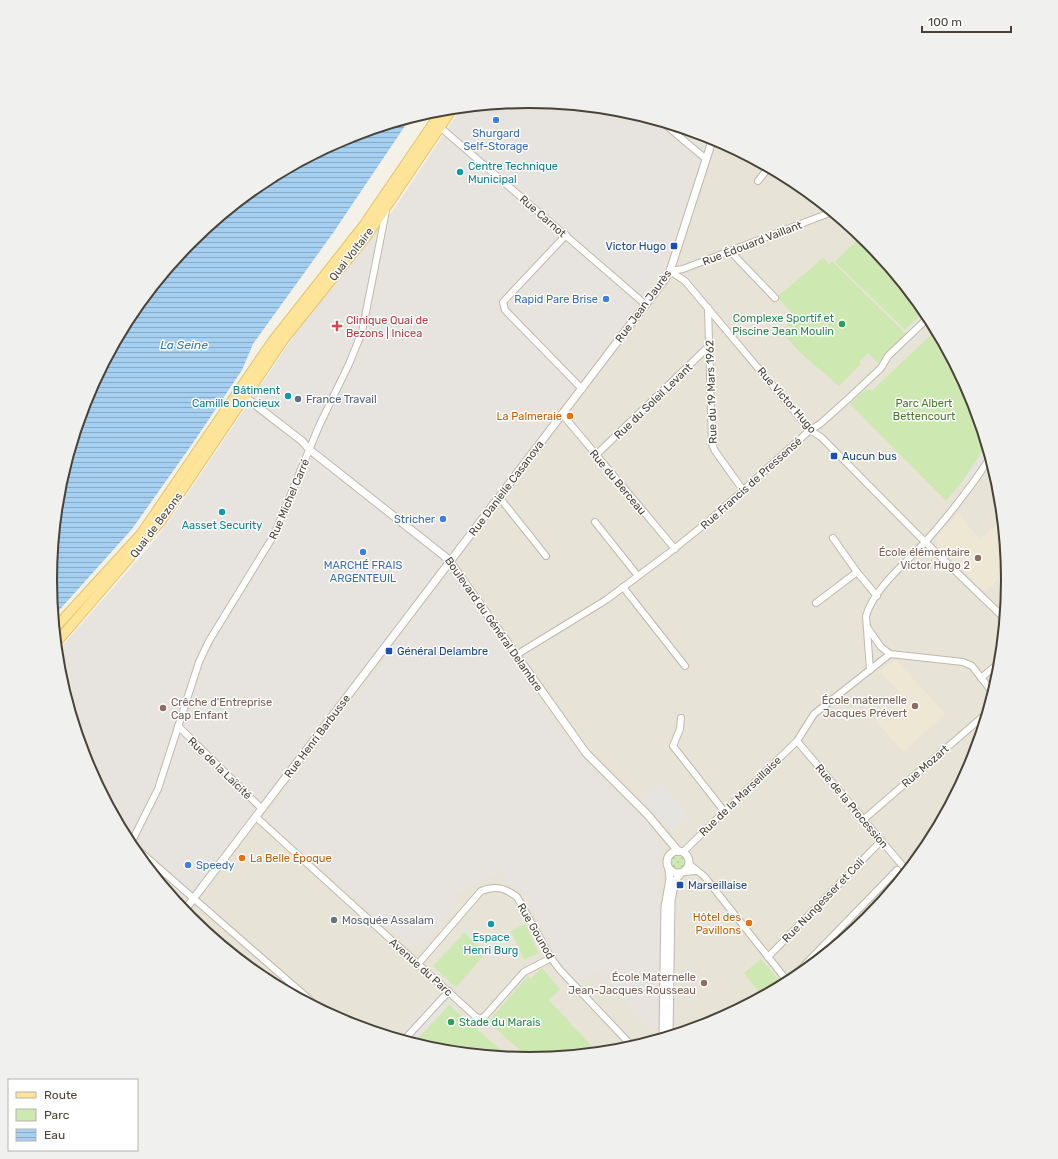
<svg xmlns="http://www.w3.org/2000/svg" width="1058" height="1159" viewBox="0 0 1058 1159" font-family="Rubik,sans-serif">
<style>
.residential{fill:#e8e3d7}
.industrial{fill:#e7e3de}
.education{fill:#ede7d3}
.grass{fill:url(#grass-dots)}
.park{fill:#cee8b2}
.parking{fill:#e6e4e1}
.water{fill:url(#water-rules)}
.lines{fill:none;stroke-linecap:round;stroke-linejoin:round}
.minor-casing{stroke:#c0b9ab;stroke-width:8}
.tertiary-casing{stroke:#c0b9ab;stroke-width:9}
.primary-casing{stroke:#e4c267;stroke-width:11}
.minor{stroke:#fff;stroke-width:6}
.tertiary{stroke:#fff;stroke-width:7}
.primary{stroke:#fee499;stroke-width:9}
.shop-dot{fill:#3f7fe0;stroke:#fff;stroke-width:1.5}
.culture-dot{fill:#0f9aa8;stroke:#fff;stroke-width:1.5}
.transit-dot{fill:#1a4fb4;stroke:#fff;stroke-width:1.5}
.leisure-dot{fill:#2e9e5b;stroke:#fff;stroke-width:1.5}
.health-dot{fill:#e0444e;stroke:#fff;stroke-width:1.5}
.service-dot{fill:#5c6f8a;stroke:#fff;stroke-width:1.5}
.food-dot{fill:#e8710a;stroke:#fff;stroke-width:1.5}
.education-dot{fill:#8d6e63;stroke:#fff;stroke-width:1.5}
.worship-dot{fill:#6b7280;stroke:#fff;stroke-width:1.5}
.labels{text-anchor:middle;stroke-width:3;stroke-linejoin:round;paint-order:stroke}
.shop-label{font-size:11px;fill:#366cbe;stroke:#fff}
.culture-label{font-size:11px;fill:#0d838f;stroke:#fff}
.street-label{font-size:11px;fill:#484237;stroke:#fff}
.transit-label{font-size:11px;fill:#164399;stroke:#fff;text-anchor:start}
.leisure-label{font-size:11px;fill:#27864d;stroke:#fff;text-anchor:end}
.health-label{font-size:11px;fill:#be3a42;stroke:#fff;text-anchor:start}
.service-label{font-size:11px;fill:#4e5e75;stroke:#fff;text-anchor:start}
.park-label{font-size:11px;fill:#467b2a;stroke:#fff}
.food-label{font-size:11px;fill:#c56008;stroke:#fff;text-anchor:end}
.education-label{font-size:11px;fill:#785e54;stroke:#fff;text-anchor:end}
.worship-label{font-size:11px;fill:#5b616d;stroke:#fff;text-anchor:start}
.water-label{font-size:12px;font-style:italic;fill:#2f79b5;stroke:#fff}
.rim{fill:none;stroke:#484237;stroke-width:2}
</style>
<defs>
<pattern id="grass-dots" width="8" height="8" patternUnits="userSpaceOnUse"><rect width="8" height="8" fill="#cee8b2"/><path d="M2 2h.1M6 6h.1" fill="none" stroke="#b2c89a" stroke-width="1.8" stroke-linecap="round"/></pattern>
<pattern id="water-rules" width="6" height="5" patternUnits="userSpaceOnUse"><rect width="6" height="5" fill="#a6d0f1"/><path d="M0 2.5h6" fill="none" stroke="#89aac4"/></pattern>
</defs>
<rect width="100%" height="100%" fill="#f4f1e9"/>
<path class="residential" d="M708,136L795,181L868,241L927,314L972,396L999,486L1008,580L999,673L971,763L927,846L868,918L795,978L712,1022L622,1049L529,1058L435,1049L345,1022L263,978L190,918L181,907L450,552L508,479L664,268Z"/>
<g class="industrial">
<path d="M529,101L623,110L708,136L664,268L508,479L450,552L181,907L131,845L86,763L59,673L57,652L155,540L176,511L296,333L392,212L462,107Z"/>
<path d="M448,575H453L456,578L581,757L653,828L661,847L657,1035L595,969L581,981L571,976L551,953L552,948L527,898L515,886L504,881L500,872L452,895L457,906L424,944L409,946L268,821L267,814L406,631L405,629Z"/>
</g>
<g class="education">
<path d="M958,514L980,539L1002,519L1007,571L985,592L937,545L936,539Z"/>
<path d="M896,660L946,714L903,752L876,721L903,697L880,671Z"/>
</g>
<circle class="grass" cx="678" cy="863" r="7"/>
<g class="park">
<path d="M861,236L868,241L925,310L905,330L835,262Z"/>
<path d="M823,258L829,264L832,261L907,335L878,363L868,353L859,362L861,364L839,386L804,356L782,333L781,331L796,317L777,297Z"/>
<path d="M936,330L972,396L986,445L964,479L946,501L850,404L865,390L870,389L872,391Z"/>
<path d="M525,924L539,953L524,960L511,931Z"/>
<path d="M464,933L486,953L456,987L433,966Z"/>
<path d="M761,959L779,980L761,994L744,973Z"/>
<path d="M542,968L560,989L549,1000L597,1052L529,1058L488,1022L528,976L542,991L531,978Z"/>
<path d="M449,1005L508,1056L435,1049L414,1043Z"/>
</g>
<g class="parking">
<path d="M671,124L702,134L700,136L706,142L700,148Z"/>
<path d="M926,312L928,315L909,334L906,331Z"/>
<path d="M931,320L933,324L892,362L890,358Z"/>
<path d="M987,446L989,452L968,484L963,481Z"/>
<path d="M661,783L688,815L672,831L640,800Z"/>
<path d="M437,994L449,1005L413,1042L396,1037Z"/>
</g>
<path class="water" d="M411,117L333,233L253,344L242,370L195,440L132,529L54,616L50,579L59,486L87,396L131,313L190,241L263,181L346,137Z"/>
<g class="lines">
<defs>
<g id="minor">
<path d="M662,122L706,159"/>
<path d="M440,127L646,305"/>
<path d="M758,181L769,167"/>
<path d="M566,235L503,302L505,310L582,389"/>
<path d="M730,251L775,298"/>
<path d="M670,271L685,281L810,430L821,437L916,533L1004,618"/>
<path d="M670,271L683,269L832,212"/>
<path d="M708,308L712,444L715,451L743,490"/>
<path d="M562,414L675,549"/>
<path d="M596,455L709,346"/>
<path d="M499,497L546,556"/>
<path d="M595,522L638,576"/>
<path d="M833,538L857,572L877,596"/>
<path d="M623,587L685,666"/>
<path d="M816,603L857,572"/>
<path d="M867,627L881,647L890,654L963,662L972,666L993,693"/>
<path d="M516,655L606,600L669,553L710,520L810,430L820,424L848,399L881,368L888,356L929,317"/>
<path d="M870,670L866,616C874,588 907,562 927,540C950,514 971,487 990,458"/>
<path d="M981,678L1000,662"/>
<path d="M681,718L680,729L673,746L724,811"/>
<path d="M178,726L262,809"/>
<path d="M797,741L907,871"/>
<path d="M256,817L475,1016L480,1019L485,1016L524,972L551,958"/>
<path d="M863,820L987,713"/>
<path d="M129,842L318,1007"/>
<path d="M130,845L158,789L199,662L209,641L274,535L319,426L349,364L362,332L386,211"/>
<path d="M683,852L797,741L814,714L890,654"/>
<path d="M689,864L704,876L788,982"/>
<path d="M684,872L696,871"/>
<path d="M768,957L878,844"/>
<path d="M418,964L481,891C496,885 505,888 517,897L551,958L560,970L632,1046"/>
<path d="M789,981L897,870"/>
<path d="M404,1040L449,991"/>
</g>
<g id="tertiary">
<path d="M245,397L302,441L310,450L448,559L586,753L647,814L678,851"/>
<circle cx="678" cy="862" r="11"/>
<path d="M184,911L665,279L670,271L713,138"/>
<path d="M669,1035L671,900L675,881L681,873"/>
<path d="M663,1037L665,907L670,879L669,870"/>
</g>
<g id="primary">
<path d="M55,628L141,534L272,342L364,225L443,109"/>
<path d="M56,643L161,521L284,339L368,234L453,108"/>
</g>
</defs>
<use href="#minor" class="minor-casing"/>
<use href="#tertiary" class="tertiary-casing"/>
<use href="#primary" class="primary-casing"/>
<use href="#minor" class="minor"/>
<use href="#tertiary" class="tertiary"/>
<use href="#primary" class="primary"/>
</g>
<g class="shop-dot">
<circle cx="496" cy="120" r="4"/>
<circle cx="606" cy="299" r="4"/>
<circle cx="443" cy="519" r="4"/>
<circle cx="363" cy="552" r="4"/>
<circle cx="188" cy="865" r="4"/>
</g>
<g class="culture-dot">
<circle cx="460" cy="172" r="4"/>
<circle cx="288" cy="396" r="4"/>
<circle cx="222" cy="512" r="4"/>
<circle cx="491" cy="924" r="4"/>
</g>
<g class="transit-dot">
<rect x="670" y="242" width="8" height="8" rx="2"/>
<rect x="830" y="452" width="8" height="8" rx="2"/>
<rect x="385" y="647" width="8" height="8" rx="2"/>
<rect x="676" y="881" width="8" height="8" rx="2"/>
</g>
<g class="leisure-dot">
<circle cx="842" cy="324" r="4"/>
<circle cx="451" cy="1022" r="4"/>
</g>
<path class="health-dot" d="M335 320h4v4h4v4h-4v4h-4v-4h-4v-4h4z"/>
<circle class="service-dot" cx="298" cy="399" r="4"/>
<g class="food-dot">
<circle cx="570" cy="416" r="4"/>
<circle cx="242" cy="858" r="4"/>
<circle cx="749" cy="923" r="4"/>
</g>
<g class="education-dot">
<circle cx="978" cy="558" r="4"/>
<circle cx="915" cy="706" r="4"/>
<circle cx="163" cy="708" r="4"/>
<circle cx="704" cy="983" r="4"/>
</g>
<circle class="worship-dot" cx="334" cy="920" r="4"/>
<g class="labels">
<g class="shop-label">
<text x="496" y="137">Shurgard<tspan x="496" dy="13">Self-Storage</tspan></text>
<text x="598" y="303" text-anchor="end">Rapid Pare Brise</text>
<text x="435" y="523" text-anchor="end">Stricher</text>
<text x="363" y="569">MARCHÉ FRAIS<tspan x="363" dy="13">ARGENTEUIL</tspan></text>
<text x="196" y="869" text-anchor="start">Speedy</text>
</g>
<g class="culture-label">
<text x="468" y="170" text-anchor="start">Centre Technique<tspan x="468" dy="13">Municipal</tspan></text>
<text x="280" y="394" text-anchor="end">Bâtiment<tspan x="280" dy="13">Camille Doncieux</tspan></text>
<text x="222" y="529">Aasset Security</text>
<text x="491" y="941">Espace<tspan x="491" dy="13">Henri Burg</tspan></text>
</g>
<g class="street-label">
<text transform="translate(543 216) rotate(41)" y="4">Rue Carnot</text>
<text transform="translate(752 243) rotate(-21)" y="4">Rue Édouard Vaillant</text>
<text transform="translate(351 254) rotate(-52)" y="4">Quai Voltaire</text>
<text transform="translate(643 306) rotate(-54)" y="4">Rue Jean Jaurès</text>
<text transform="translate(711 392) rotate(-92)" y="4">Rue du 19 Mars 1962</text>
<text transform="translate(787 400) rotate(49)" y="4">Rue Victor Hugo</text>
<text transform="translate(653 401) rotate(-44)" y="4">Rue du Soleil Levant</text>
<text transform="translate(618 482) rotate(50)" y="4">Rue du Berceau</text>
<text transform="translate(751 483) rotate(-42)" y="4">Rue Francis de Pressensé</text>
<text transform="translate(506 488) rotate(-53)" y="4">Rue Danielle Casanova</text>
<text transform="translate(289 499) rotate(-67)" y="4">Rue Michel Carré</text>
<text transform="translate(156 525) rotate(-53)" y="4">Quai de Bezons</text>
<text transform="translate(494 624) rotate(55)" y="4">Boulevard du Général Delambre</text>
<text transform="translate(317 736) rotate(-53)" y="4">Rue Henri Barbusse</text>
<text transform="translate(925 766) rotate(-41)" y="4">Rue Mozart</text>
<text transform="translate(220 768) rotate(44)" y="4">Rue de la Laïcité</text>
<text transform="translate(740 796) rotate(-44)" y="4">Rue de la Marseillaise</text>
<text transform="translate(852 806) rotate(50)" y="4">Rue de la Procession</text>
<text transform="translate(823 900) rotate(-46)" y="4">Rue Nungesser et Coli</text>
<text transform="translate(536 931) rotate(60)" y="4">Rue Gounod</text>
<text transform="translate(421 967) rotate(42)" y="4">Avenue du Parc</text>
</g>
<g class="transit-label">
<text x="666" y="250" text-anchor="end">Victor Hugo</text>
<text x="842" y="460">Aucun bus</text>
<text x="397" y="655">Général Delambre</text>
<text x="688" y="889">Marseillaise</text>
</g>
<g class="leisure-label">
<text x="834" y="322">Complexe Sportif et<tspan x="834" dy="13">Piscine Jean Moulin</tspan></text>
<text x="459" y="1026" text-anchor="start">Stade du Marais</text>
</g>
<g class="health-label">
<text x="346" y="324">Clinique Quai de<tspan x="346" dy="13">Bezons | Inicea</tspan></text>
</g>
<g class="service-label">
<text x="306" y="403">France Travail</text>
</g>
<g class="park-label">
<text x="924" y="407">Parc Albert<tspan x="924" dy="13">Bettencourt</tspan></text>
</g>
<g class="food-label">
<text x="562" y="420">La Palmeraie</text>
<text x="250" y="862" text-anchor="start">La Belle Époque</text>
<text x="741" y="921">Hôtel des<tspan x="741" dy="13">Pavillons</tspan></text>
</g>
<g class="education-label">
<text x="970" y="556">École élémentaire<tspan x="970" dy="13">Victor Hugo 2</tspan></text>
<text x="907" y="704">École maternelle<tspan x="907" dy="13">Jacques Prévert</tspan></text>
<text x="171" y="706" text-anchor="start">Crêche d'Entreprise<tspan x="171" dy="13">Cap Enfant</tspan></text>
<text x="696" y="981">École Maternelle<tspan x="696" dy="13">Jean-Jacques Rousseau</tspan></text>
</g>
<g class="worship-label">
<text x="342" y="924">Mosquée Assalam</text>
</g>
<g class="water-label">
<text x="184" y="349">La Seine</text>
</g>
</g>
<path d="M0 0H1058V1159H0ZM57 580a472 472 0 1 1 944 0a472 472 0 1 1-944 0Z" fill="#f0f0ef" fill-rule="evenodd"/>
<path class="rim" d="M57 580a472 472 0 1 1 944 0a472 472 0 1 1-944 0Z"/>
<rect x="8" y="1079" width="130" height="72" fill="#ffffff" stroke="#b6b3af"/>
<rect x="16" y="1092" width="20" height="6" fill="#fee499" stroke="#b6b3af"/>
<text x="44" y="1099" font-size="12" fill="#484237">Route</text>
<rect x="16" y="1109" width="20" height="12" fill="#cee8b2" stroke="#b6b3af"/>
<text x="44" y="1119" font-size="12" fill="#484237">Parc</text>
<rect x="16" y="1129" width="20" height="12" fill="url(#water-rules)" stroke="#b6b3af"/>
<text x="44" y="1139" font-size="12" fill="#484237">Eau</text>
<path d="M922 26v6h89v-6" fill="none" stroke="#484237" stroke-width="2"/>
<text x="928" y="26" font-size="12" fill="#484237" stroke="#ffffff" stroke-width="3" paint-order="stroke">100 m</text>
</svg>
